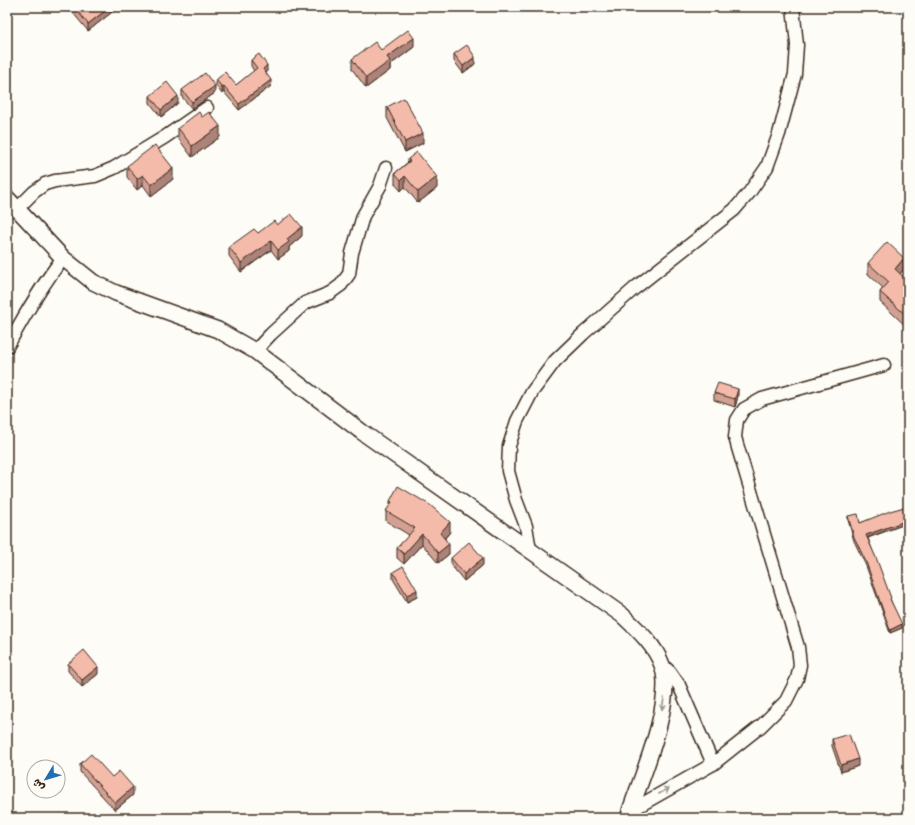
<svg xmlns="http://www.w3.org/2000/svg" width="915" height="825" viewBox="0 0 915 825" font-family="Mali,'Playpen Sans Arabic',sans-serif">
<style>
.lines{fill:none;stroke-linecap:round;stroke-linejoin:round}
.minor-casing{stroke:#3b2a1e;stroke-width:15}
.tertiary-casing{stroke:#3b2a1e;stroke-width:18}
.minor{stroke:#fdfcf7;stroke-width:12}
.tertiary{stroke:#fdfcf7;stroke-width:15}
.wall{fill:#d2a193;stroke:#3b2a1e}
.shaded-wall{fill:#ab8378;stroke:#3b2a1e}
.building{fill:#f4bbab;stroke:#3b2a1e}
.oneway{stroke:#9c938a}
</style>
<rect width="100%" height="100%" fill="#fdfcf7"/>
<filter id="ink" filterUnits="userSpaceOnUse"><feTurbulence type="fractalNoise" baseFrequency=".025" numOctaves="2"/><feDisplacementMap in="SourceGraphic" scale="8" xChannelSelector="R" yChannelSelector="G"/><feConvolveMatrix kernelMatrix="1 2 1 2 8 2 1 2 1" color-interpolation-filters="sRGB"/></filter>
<g filter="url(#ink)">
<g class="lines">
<defs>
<g id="minor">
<path d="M17,209L34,192L45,184L55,181L95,176L114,168L165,137L207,108"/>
<path d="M7,347C24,316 41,286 63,258"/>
<path d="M255,351L271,334L305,303L330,293L341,285L349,274L352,253L363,216L380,186L386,168"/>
<path d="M530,550L526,526L516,500L508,471L509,446L517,421L532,392L555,361L583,334L635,288L734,210L749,193L767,167L779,134L795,74L797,45L793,7"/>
<path d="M662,665L670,672L679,685L713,764"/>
<path d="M630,811L713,764L761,726L786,701L797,679L800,665L798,647L738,448L735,437L737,420L744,409L762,399L884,365"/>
</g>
<path id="tertiary" d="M7,198L63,258L93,282L116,293L218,330L255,351L362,432L622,615C637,629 655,645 662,665C675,700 642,776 630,811L629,818"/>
</defs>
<use href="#minor" class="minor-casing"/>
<use href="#tertiary" class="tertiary-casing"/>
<use href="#minor" class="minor"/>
<use href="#tertiary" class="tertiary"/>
</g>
<g class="wall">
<path d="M73,7H116V9L88,31L73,13Z"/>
<path d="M414,47L390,65V70L366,88L352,69V59L381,50Z"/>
<path d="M454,54L475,64L463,73L454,61Z"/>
<path d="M251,60L267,72L266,73L271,86L239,110L224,92L222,94L216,86V80L236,85L254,71L251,66Z"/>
<path d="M182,90L215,93L192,109L182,97Z"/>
<path d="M150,96L178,103L161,117L150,103Z"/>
<path d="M387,107L423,143L405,152L387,118Z"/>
<path d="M178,128L220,137L192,157L178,138Z"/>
<path d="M408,159L437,188L418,203L405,187L401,191L395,184V173L408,162Z"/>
<path d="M127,166L173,179L151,196L143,185L137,190L127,177Z"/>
<path d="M277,225L302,236L289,247V251L278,259L271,250L241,272L229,256V247L258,233Z"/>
<path d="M868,263L904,269L900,274L908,281V328L880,302V292L883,288L868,274Z"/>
<path d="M714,393L738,396L735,407L714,400Z"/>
<path d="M390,501L450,532L445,538L449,554L438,563L422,544L404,564L397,558V548L409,535L386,521V511L390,506Z"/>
<path d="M908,506V523L868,538L891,601L902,628L890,633L866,566L854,541L848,520V516L860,523Z"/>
<path d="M451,558L483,565L464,581L451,565Z"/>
<path d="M393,572L417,597L407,602L393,579Z"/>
<path d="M908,616V632H907L903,621V617Z"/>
<path d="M68,664L98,674L82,687L68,671Z"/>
<path d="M832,739L858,766L841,772L832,746Z"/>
<path d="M80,764L112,777L133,795L115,810L80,772Z"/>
</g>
<g class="shaded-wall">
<path d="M110,7H116V9L88,31V24Z"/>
<path d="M414,38V47L390,65V70L366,88V78L387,57Z"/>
<path d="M475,57V64L463,73V66Z"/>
<path d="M267,65V72L263,75V69Z"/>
<path d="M271,80V86L239,110V104Z"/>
<path d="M215,86V93L192,109V102Z"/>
<path d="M224,86V92L222,94V87Z"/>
<path d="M178,96V103L161,117V110Z"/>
<path d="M220,126V137L192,157V146Z"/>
<path d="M423,133V143L405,152V142Z"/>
<path d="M173,168V179L151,196V185Z"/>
<path d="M143,175V185L137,190V179Z"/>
<path d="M405,176V187L401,191V180Z"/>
<path d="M437,177V188L418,203V192Z"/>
<path d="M302,227V236L289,247V251L278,259V250L287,239Z"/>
<path d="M271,241V250L241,272V263Z"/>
<path d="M904,258V269L895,280V269Z"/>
<path d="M738,389V396L735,407V399Z"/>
<path d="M908,520V523L866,538V535Z"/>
<path d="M450,522V532L440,543V533Z"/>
<path d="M422,534V544L404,564V554Z"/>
<path d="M449,544V554L438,563V553Z"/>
<path d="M483,558V565L464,581V574Z"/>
<path d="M417,590V597L407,602V595Z"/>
<path d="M902,624V628L890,633V630Z"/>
<path d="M98,667V674L82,687V680Z"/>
<path d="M858,759V766L841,772V765Z"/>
<path d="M133,787V795L115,810V803Z"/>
</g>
<g class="building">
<path d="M74,7H110L88,24Z"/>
<path d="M408,30L414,38L387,57L390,61L366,78L352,59L375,42L381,50Z"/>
<path d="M467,45L475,57L463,66L454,54Z"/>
<path d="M259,54L267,65L263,69L271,80L239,104L224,86L222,87L216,80L225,72L236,85L257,68L251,60Z"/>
<path d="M205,73L215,86L192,102L182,90Z"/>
<path d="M167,82L178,96L161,110L150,96Z"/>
<path d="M404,98L423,133L405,142L387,107Z"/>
<path d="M199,112L202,117L209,112L220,126L192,146L178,128Z"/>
<path d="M155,145L173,168L151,185L143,175L137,179L127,166Z"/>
<path d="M417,152L437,177L418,192L405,176L401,180L395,173L410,161L408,159Z"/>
<path d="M291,214L302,227L287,239L289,242L278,250L271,241L241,263L229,247L254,229L258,233L274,221L277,225Z"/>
<path d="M887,242L904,258L895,269L908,281V317L880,292L889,282L868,263Z"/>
<path d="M718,383L738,389L735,399L714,393Z"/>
<path d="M398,486L430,505L450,522L440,533L449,544L438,553L422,534L404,554L397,548L415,528L386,511L392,502L390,501Z"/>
<path d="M908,506V520L866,535L877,560L891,598L890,599L902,624L890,630L866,562L854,537L848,516L858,514L860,523L890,511Z"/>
<path d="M469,542L483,558L464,574L451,558Z"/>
<path d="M403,566L417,590L407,595L393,572Z"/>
<path d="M908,616V628H907L903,617Z"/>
<path d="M84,650L98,667L82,680L68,664Z"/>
<path d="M849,734L858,759L841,765L832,739Z"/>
<path d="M91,754L112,777L119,771L133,787L115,803L80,764Z"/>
</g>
<defs><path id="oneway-shaft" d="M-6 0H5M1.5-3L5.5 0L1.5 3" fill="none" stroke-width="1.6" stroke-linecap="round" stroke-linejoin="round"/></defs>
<g class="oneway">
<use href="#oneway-shaft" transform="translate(663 704) rotate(101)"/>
<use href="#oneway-shaft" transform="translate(664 791) rotate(-30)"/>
</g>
</g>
<rect width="915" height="825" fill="none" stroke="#fdfcf7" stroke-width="24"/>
<rect x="12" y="12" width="891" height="801" fill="none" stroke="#3b2a1e" stroke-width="1.5" filter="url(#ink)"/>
<g transform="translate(46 779) rotate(232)"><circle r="19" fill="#fdfcf7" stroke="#afa8a0"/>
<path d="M0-3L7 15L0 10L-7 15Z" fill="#1f6fb2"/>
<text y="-6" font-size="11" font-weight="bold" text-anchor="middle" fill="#3b2a1e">ش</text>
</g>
</svg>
